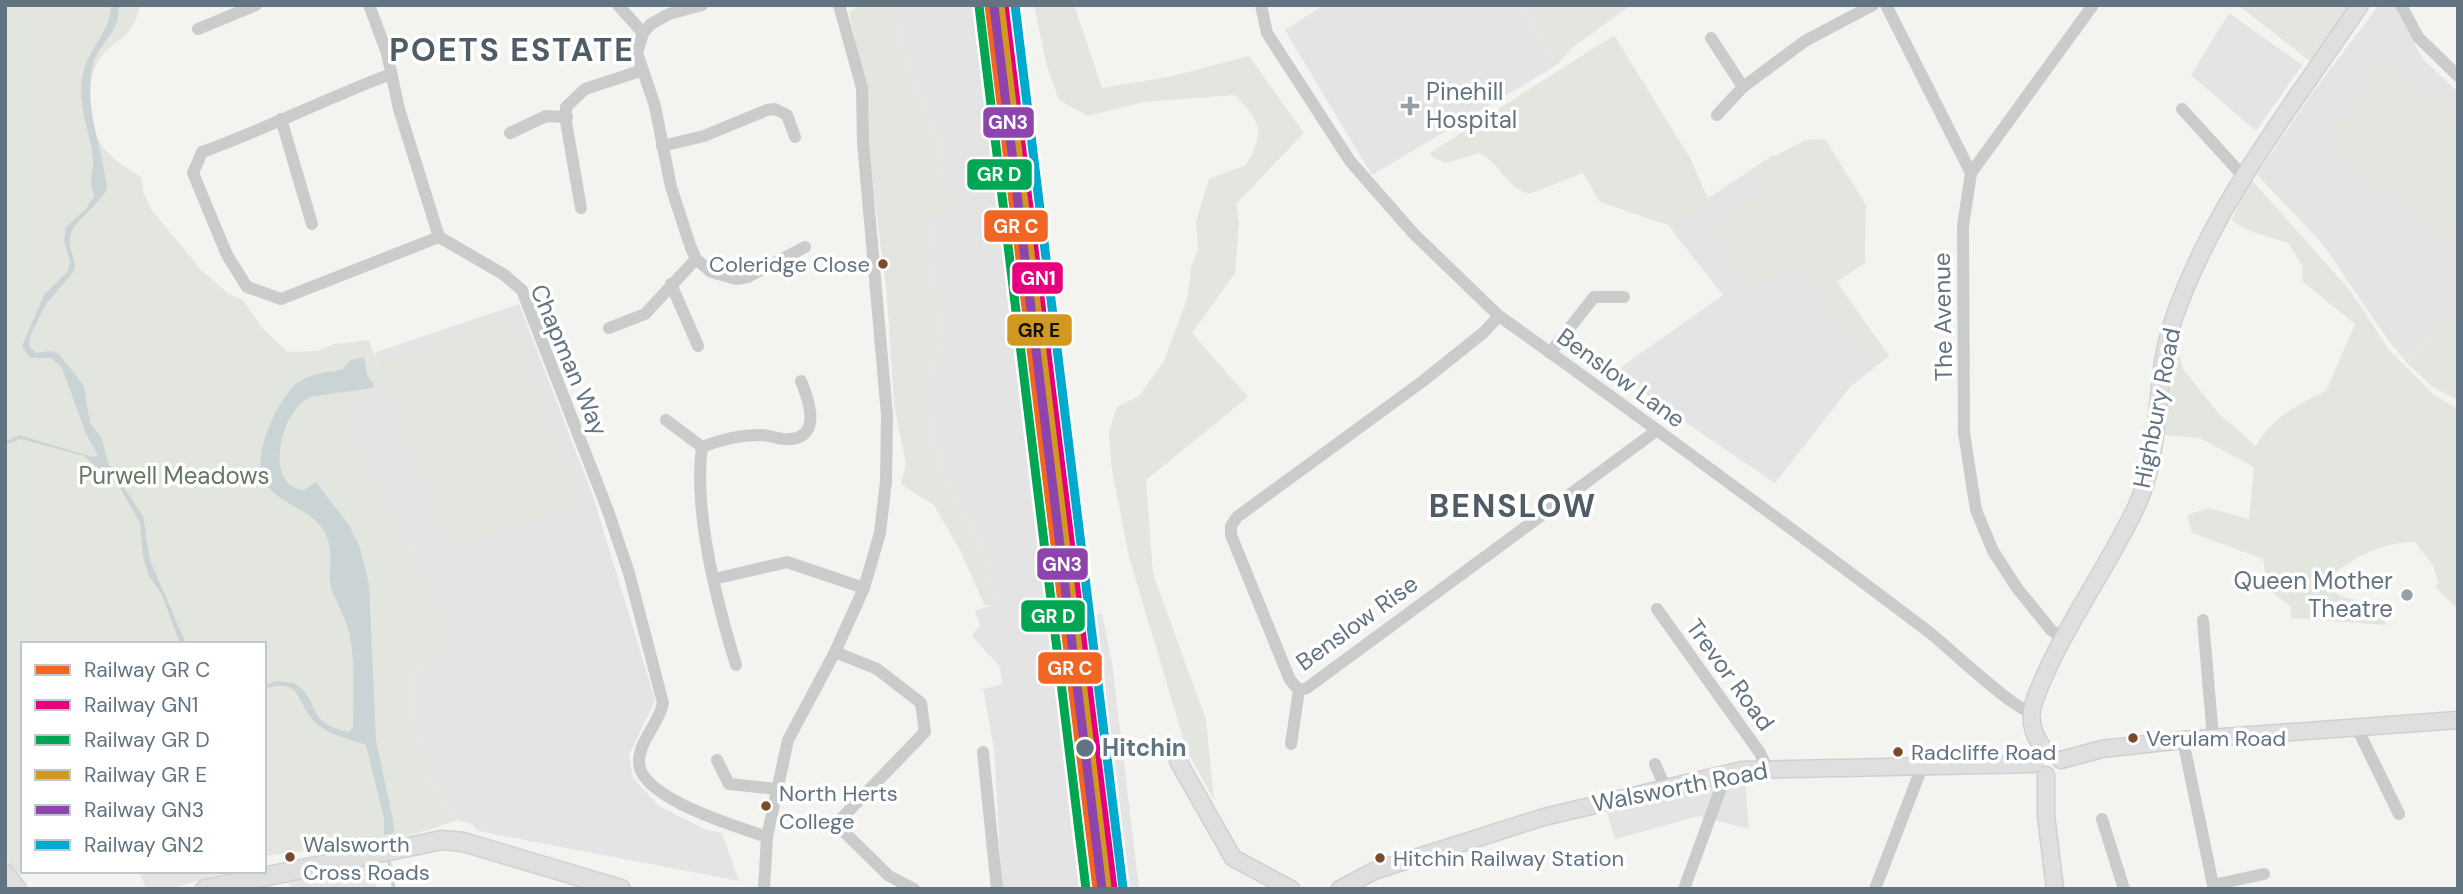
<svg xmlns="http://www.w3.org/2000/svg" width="2463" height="894" viewBox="0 0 2463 894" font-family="'DM Sans',sans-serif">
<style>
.built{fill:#e3e4e3}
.green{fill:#e2e6de}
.water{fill:#cbd4d5}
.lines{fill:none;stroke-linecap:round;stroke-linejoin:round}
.stream{stroke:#cbd4d5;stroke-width:3.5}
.secondary-casing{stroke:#cfd1d0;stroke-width:19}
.primary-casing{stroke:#d0d1d0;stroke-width:21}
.street{stroke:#cacccc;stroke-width:12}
.secondary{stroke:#dfdfe0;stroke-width:16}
.primary{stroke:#dfdfe0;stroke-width:18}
.rail-1-casing{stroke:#fff;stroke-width:14}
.rail-2-casing{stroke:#fff;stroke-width:14}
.rail-3-casing{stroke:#fff;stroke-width:14}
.rail-4-casing{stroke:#fff;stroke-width:14}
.rail-5-casing{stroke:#fff;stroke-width:14}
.rail-6-casing{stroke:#fff;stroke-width:14}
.rail-1{stroke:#f26522;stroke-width:9}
.rail-2{stroke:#e5007d;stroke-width:9}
.rail-3{stroke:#00a651;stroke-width:9}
.rail-4{stroke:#d29920;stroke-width:9}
.rail-5{stroke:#8e44ad;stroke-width:9}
.rail-6{stroke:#00a9ce;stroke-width:9}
.poi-dot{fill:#95a0a8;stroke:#fff;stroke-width:2.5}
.bus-dot{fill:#7a4b2a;stroke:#fff;stroke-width:2.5}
.stop-dot{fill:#627381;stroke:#fff;stroke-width:2.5}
.labels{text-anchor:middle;stroke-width:7;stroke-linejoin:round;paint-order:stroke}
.bus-label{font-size:22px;fill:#627381;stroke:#fff;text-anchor:start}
.poi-label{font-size:24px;fill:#627381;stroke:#fff;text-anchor:start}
.street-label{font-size:24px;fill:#627381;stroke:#fff}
.park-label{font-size:24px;fill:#667861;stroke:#fff}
.stop-label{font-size:24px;font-weight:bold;fill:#627381;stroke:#fff;text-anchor:start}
.district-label{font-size:32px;font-weight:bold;letter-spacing:2px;fill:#505c66;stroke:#fff}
.line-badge{stroke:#fff;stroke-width:2.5}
.badge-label{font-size:19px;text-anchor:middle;font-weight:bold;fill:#fff}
.pale-badge-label{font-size:19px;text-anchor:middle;font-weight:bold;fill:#111}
</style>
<rect width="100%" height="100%" fill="#f3f3f0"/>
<g class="built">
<path d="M899,5H1012L1094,614H1102L1112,662L1139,889H1002L994,748L983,689L1002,684L1000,667L972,636L980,625L975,611L996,604L982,547L941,470L931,428L927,383L941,344L928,217L953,204L936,175L944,155L904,55Z"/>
<path d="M1324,5H1521L1557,65L1372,175L1285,30Z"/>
<path d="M2379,5H2394L2422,58L2458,92V303L2407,363L2388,340L2322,243L2257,175L2313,92Z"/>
<path d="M2229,13L2302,65L2256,131L2191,75Z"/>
<path d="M1773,155L1836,282L1889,356L1850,387L1775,483L1663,407L1616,371L1723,295L1668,225Z"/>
<path d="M519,304L593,496L655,700L629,755L633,778L659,806L704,829L722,833L739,881L478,831L472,824L457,820L426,777L409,689L423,659L450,646L417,560L340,413L360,398L378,389L383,382L374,353Z"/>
<path d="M1745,779L1749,829L1699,816L1615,839L1605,806Z"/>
<path d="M366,865L377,889H291L288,879Z"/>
<path d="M139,871H226V872L170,889H146Z"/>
</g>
<g class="green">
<path d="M5,5L140,6C130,43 119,34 101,57C84,79 88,127 103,147C113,160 128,169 142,178L143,192L151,209L201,270L229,294L243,300L262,328L288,352L318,351L334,344L369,340L383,382C374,395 354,403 341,414L417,560L451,646L423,659L409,689L426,777L457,820C401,843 325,848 264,856V644H23V870L18,873L5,857Z"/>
<path d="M861,5H899L904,55L944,155L936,175L954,204L928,217L941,344L927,383L931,428L941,470L982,547L996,604L985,606L960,550L934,505L901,484L906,464L894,405L887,294L865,128L866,88L849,12Z"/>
<path d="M1034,5H1074L1102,88L1168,77L1249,56L1304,133L1236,204L1239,223L1235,273L1192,333L1248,397L1146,480L1153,574L1206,720L1214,800L1187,751L1129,557L1111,464L1109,432L1117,407L1139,396L1164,361L1188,296L1191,267L1198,250L1196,222L1209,179L1246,165C1265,131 1262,123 1235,95L1143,102L1088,116L1059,100L1047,67Z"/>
<path d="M1521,5H1631L1572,48L1557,65Z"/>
<path d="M2238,5H2352L2311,62Z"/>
<path d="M1614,35L1690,158L1708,199L1668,225L1600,202L1583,173L1529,194C1506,187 1500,164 1480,153L1446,163L1432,157L1430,153L1447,142Z"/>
<path d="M2368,58L2392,64L2458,124V230L2444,244L2438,243L2346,155L2335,130L2336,115L2347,119L2369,76L2363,64Z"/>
<path d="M1825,139L1866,205L1865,263L1837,282L1889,356L1874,367C1817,313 1790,235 1755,167L1805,140Z"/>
<path d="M2249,177L2349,289L2389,350L2435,396L2458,409V609L2435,587L2438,583L2434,567L2415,542C2375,543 2350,560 2320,584L2343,597L2372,604L2387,625L2291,618V607L2268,589L2263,559L2192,533L2187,515L2209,508L2249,519L2254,467L2200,438L2164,435V376L2172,348L2179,354L2183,369L2219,414L2256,446C2271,418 2298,404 2326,391L2355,324L2302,281L2303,267L2288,243L2253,232L2232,221Z"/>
<path d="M1761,195L1798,263L1751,289L1713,221Z"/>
<path d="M2458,303V400L2433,387L2407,363Z"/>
<path d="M508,314L578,501L450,549L379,362Z"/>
</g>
<g class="water">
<path d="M111,5H118C122,31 99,42 93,64C83,108 102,145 107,188C98,208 72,221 70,237C68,248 76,258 75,270L46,304L31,334L29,346L36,353L51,351L59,354L84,386L90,423L102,439L108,463L143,516L150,560L186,644H180L162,595L149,576L143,557L140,523L119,486L84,456L21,439L5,445V442L19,435L93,457L98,455L86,434L62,368L51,358H30L22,346L44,295L68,271L70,262L64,241L66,227L86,209L95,195C87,184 94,172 93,159C90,130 76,103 83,74C88,48 111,32 111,5Z"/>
<path d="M364,357L367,375L374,385L372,388L310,397C281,410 262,486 304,490L316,482L349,525L360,548L369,584L376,741L393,820L394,833L384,835V818L366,745C350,739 328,735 316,723C295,704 304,676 264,689V685L277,681L294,683C322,700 303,723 349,732L353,727C353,700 355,670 351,642C349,622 337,606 331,587C327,574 334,558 328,540C318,508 280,508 264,481C251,457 277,400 296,384C309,374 326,372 341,370L351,360Z"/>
</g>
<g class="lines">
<path class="stream" d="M388,856L394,889"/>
<defs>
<g id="secondary">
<path d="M2044,749C2035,738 2030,725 2032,710C2035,694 2043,680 2049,666C2075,610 2112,560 2138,503C2164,445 2152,380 2174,318C2214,203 2293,105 2360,5"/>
<path d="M2061,760L2102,749L2183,740L2458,720"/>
<path d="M1178,761L1233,858L1291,889"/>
<path d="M2046,775V816L2055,889"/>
<path d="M5,872L18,889"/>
<path d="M1340,889L1374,871L1544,817L1742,770L2034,764"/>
</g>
<path id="primary" d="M205,889L442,840L463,842L621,889"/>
</defs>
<use href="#secondary" class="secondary-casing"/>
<use href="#primary" class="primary-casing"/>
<g class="street">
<path d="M369,5L387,53L399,109L439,237"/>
<path d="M618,5L643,33"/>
<path d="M702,5L669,14L651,24L643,33L637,53L655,106L671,187L691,248L696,259L711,272L736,279L748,277L805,247"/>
<path d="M1261,5L1267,33L1350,161L1414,234L1499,316C1644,419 1787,525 1929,632C1947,646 2017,713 2032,712"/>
<path d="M1886,5L1971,173"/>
<path d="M2401,5L2418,37L2458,76"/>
<path d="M198,29L256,5"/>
<path d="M1711,38L1743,87L1805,41L1873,5"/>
<path d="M391,74C327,98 266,129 202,152L193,173L227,255L247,287L281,299L439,237"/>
<path d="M2182,109L2244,177"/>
<path d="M1717,115L1743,87"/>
<path d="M281,119L312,224"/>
<path d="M510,133L546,116L567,117"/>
<path d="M662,146L704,136L767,110L775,109L787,115L795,137"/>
<path d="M581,208L566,122V107L585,89L643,70"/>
<path d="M439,237L503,274L522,290L608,511L629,573L663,703C659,724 640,739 639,761C637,798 739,827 767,837"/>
<path d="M671,284L698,346"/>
<path d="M1499,316L1483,333L1423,381L1237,517L1231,526V535L1290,680L1299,690L1307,688L1656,431"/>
<path d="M609,328L645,314L696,259"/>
<path d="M1550,353L1594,297H1624"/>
<path d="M666,420L702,447"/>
<path d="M714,579L787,562L864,588"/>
<path d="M1657,609L1760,753L1767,768"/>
<path d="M2203,620L2213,738"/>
<path d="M2062,638L2051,630L2017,588L1993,551L1976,510L1964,433L1963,226L1971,173L2093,5"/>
<path d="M835,652L877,669L921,703L925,732L836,824L889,876L914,889"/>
<path d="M736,665C717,603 693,511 702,447C722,439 739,435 760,435C771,435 782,441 792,439C822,435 808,398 801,381"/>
<path d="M2356,726L2399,814"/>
<path d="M2183,740L2213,885L2264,874"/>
<path d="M1291,744L1299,690"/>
<path d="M983,752L997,889"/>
<path d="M717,760L729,784L777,789"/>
<path d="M1655,764L1665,787"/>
<path d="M2102,819L2124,889"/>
<path d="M764,889L767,837L788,740L835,652L864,588L880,533L886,481L887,415L863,142L862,88L839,5"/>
<path d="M1684,889L1722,785L1720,777"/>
<path d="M1875,889L1922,767"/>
</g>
<use href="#secondary" class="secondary"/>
<use href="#primary" class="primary"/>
<defs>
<path id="rail-1" d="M989,5L1097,889"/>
<path id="rail-2" d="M1004,5L1113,889"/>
<path id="rail-3" d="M979,6L1086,889"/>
<path id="rail-4" d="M1000,5L1107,888"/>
<path id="rail-5" d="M994,6L1102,889"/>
<path id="rail-6" d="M1015,5L1123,888"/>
</defs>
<use href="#rail-1" class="rail-1-casing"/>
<use href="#rail-2" class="rail-2-casing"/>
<use href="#rail-3" class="rail-3-casing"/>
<use href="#rail-4" class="rail-4-casing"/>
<use href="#rail-5" class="rail-5-casing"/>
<use href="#rail-6" class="rail-6-casing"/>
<use href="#rail-1" class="rail-1"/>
<use href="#rail-2" class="rail-2"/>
<use href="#rail-3" class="rail-3"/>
<use href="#rail-4" class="rail-4"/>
<use href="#rail-5" class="rail-5"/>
<use href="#rail-6" class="rail-6"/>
</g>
<g class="poi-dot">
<path d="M1406.5 95.5h7v7h7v7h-7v7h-7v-7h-7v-7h7z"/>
<circle cx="2407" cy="595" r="7"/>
</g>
<g class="bus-dot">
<circle cx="883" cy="264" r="6"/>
<circle cx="2133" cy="738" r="6"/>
<circle cx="1898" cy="752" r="6"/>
<circle cx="766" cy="806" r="6"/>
<circle cx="290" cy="857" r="6"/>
<circle cx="1380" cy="858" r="6"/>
</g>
<circle class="stop-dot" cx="1085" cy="748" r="10"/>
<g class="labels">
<g class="bus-label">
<text x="870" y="272" text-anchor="end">Coleridge Close</text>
<text x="2146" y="746">Verulam Road</text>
<text x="1911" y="760">Radcliffe Road</text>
<text x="779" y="801">North Herts<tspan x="779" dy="28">College</tspan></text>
<text x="303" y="852">Walsworth<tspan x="303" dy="28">Cross Roads</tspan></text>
<text x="1393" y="866">Hitchin Railway Station</text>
</g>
<g class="poi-label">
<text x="1426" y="100">Pinehill<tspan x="1426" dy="28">Hospital</tspan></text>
<text x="2393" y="589" text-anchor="end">Queen Mother<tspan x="2393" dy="28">Theatre</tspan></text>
</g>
<g class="street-label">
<text transform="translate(1943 317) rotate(-91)" y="8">The Avenue</text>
<text transform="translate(569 360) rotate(67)" y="8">Chapman Way</text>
<text transform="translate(1621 378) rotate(36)" y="8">Benslow Lane</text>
<text transform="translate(2157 408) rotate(-79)" y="8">Highbury Road</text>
<text transform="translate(1357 623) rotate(-36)" y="8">Benslow Rise</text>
<text transform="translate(1730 675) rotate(54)" y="8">Trevor Road</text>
<text transform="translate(1680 787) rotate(-11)" y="8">Walsworth Road</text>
</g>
<g class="park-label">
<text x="174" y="484">Purwell Meadows</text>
</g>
<g class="stop-label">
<text x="1102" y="756">Hitchin</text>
</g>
<g class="district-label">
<text x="512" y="61">POETS ESTATE</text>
<text x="1513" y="517">BENSLOW</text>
</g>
</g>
<g class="line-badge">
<rect x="982" y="106" width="53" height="33" rx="7" fill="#8e44ad"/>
<rect x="966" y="158" width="67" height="33" rx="7" fill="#00a651"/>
<rect x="983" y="209" width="66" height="34" rx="7" fill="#f26522"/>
<rect x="1011" y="261" width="53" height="34" rx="7" fill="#e5007d"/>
<rect x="1006" y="313" width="67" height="34" rx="7" fill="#d29920"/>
<rect x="1036" y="547" width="53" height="34" rx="7" fill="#8e44ad"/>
<rect x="1020" y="599" width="66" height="34" rx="7" fill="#00a651"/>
<rect x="1037" y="651" width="66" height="34" rx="7" fill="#f26522"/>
</g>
<g class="badge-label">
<text x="1008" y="129">GN3</text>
<text x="999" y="181">GR D</text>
<text x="1016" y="233">GR C</text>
<text x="1038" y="285">GN1</text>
<text x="1062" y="571">GN3</text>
<text x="1053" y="623">GR D</text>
<text x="1070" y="675">GR C</text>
</g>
<g class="pale-badge-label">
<text x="1039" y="337">GR E</text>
</g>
<rect width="2463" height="894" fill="none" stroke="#627381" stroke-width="14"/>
<rect x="21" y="642" width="245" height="231" fill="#ffffff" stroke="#c0c7cd" stroke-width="2"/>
<rect x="35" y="665" width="35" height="10" fill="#f26522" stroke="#c0c7cd" stroke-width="2"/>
<text x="84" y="677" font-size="21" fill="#627381">Railway GR C</text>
<rect x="35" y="700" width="35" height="10" fill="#e5007d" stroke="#c0c7cd" stroke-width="2"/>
<text x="84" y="712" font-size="21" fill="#627381">Railway GN1</text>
<rect x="35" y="735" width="35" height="10" fill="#00a651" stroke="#c0c7cd" stroke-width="2"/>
<text x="84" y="747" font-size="21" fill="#627381">Railway GR D</text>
<rect x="35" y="770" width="35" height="10" fill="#d29920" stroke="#c0c7cd" stroke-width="2"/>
<text x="84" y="782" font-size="21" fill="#627381">Railway GR E</text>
<rect x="35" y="805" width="35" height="10" fill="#8e44ad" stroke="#c0c7cd" stroke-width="2"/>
<text x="84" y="817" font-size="21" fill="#627381">Railway GN3</text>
<rect x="35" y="840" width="35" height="10" fill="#00a9ce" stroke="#c0c7cd" stroke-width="2"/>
<text x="84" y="852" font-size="21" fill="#627381">Railway GN2</text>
</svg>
